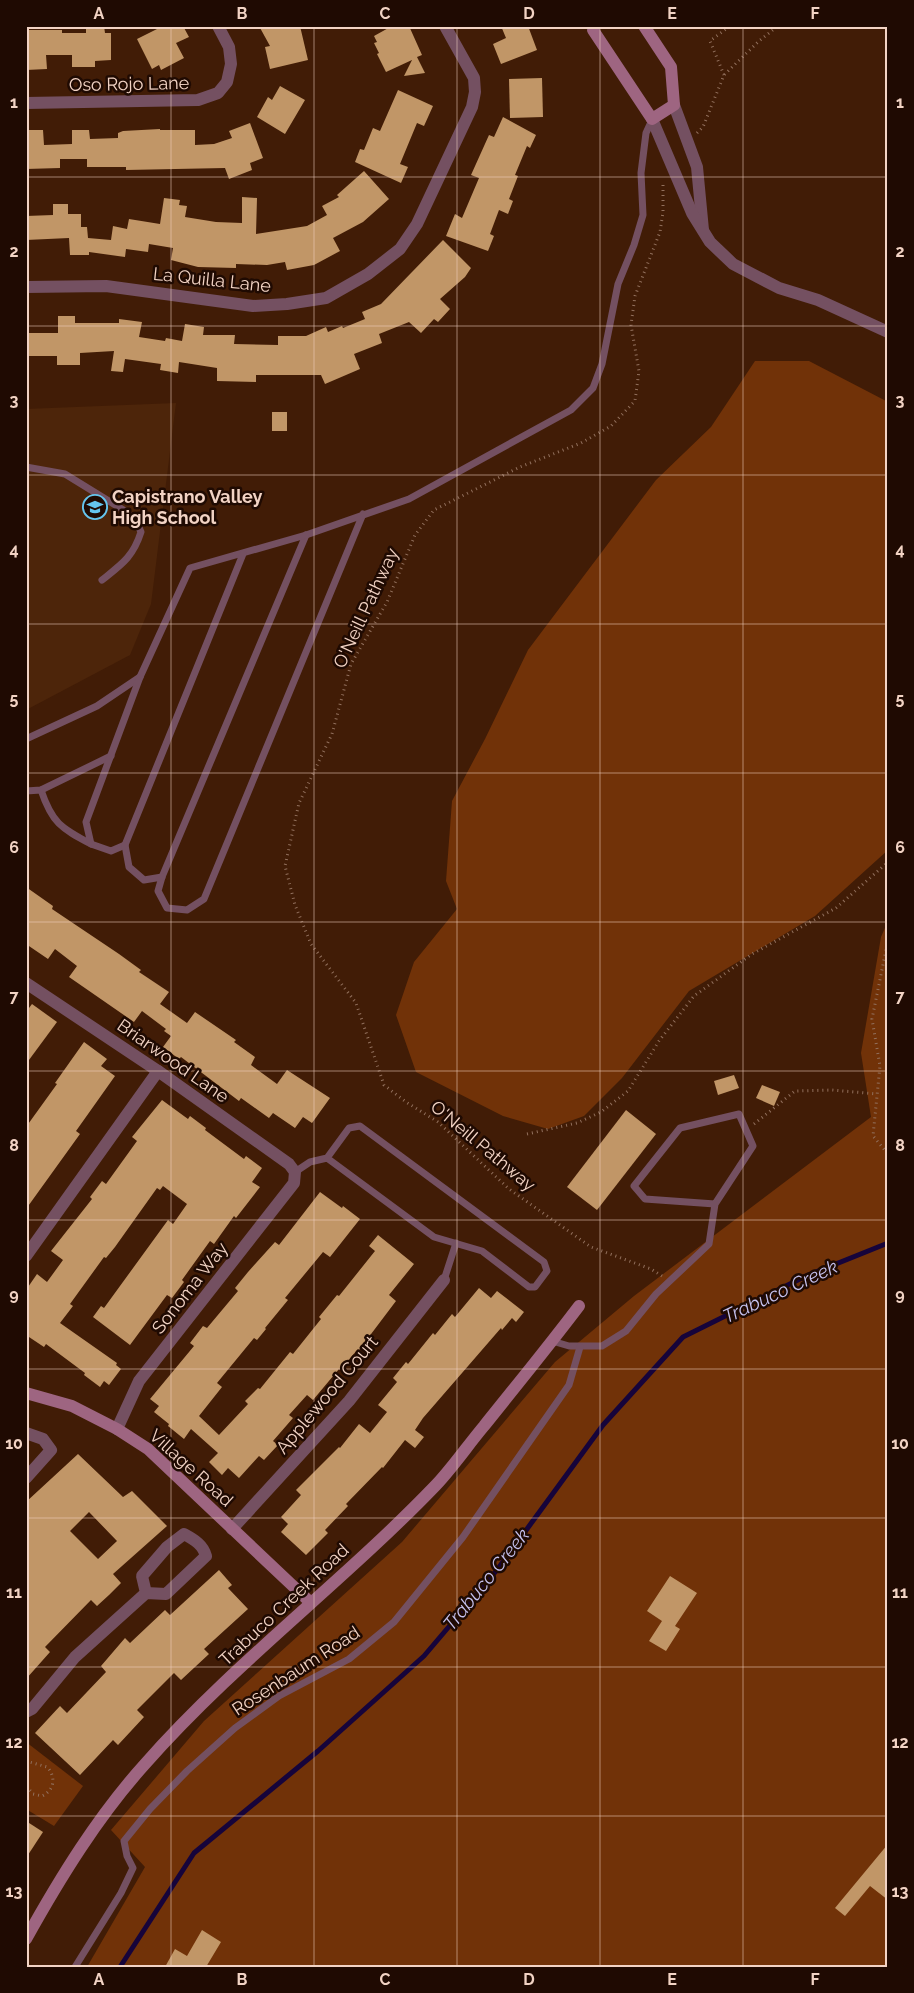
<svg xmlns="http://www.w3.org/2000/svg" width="914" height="1993" viewBox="0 0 914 1993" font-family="Raleway,sans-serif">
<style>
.built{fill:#4d250a}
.green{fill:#713208}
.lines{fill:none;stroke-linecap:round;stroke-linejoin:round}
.stream{stroke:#16043b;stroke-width:5}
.building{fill:#c19667;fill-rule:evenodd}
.path{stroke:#92705d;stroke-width:3;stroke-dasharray:1 4;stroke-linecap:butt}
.lane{stroke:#745061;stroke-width:7}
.street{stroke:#745061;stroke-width:12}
.secondary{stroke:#9e6581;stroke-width:12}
.grid{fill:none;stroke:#f2d3c4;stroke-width:1;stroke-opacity:0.55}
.labels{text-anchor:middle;stroke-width:5;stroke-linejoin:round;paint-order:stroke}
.street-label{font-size:18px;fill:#f2d3c4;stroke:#1f0a02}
.poi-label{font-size:18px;font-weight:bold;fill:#f2d3c4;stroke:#1f0a02;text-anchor:start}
.water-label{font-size:19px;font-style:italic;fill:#c5c1ed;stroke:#1f0a02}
.neatline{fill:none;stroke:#f2d3c4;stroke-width:2}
.grid-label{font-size:16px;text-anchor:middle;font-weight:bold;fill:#f2d3c4}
</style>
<rect width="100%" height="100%" fill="#411c06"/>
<path class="built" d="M176,403L151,604L130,655L26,710V409Z"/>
<g class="green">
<path d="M755,361H809L888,402V850L815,916L689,991L622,1078L584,1116L548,1129L503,1116L416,1072L396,1015L414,962L457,909L446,881L452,801L485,739L528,650L656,480L711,427Z"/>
<path d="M888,921V1967H87L145,1867L111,1830L204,1721L402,1542L555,1362L634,1296L871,1117L861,1053L881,937Z"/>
<path d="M26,1742L83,1786L54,1826L26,1809Z"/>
</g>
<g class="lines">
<path class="stream" d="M120,1967L194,1853L318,1751L424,1656L497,1570L603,1425L683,1337L806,1276L888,1243"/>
</g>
<g class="building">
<path d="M86,26H104L105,33H111V60L95,61V67H72V55H46L47,69L26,70V30H62V33H86Z"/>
<path d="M163,26H183L189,37L176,43L184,58L161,70L159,65L152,69L137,39Z"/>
<path d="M259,26H300L308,60L270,69L265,47L270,46Z"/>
<path d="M392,26H409L422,55L417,57L425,73L404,76L412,60L386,72L377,54L379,53L374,43L377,42L374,36Z"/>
<path d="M501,26H528L537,50L501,64L493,44L506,38Z"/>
<path d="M542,78L543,117L510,118L509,79Z"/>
<path d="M280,86L305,100L285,134L257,117L268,97L272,100Z"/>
<path d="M398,90L433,106L424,126L417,123L400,164L408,167L401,183L355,162L360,149L364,150L373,128L380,131Z"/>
<path d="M503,117L536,135L530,148L527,146L515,175L518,176L509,199L513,201L508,214L499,210L490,234L494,236L488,251L446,236L455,214L462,218L479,178L471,175L489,135L494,137Z"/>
<path d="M250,123L263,158L250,163L252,170L229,179L225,168L126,170V167H87V159H60V168L26,169V130H43L44,145L72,144V130H89L90,139L118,138V133L123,131L160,129V130H195V145L214,144L232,138L229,131Z"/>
<path d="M364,171L389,199L363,222L333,238L340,251L314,265L287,270L285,262L267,265L236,264V268L198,267L171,260L173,248L149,244L148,252L126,249L125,257L89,252V255H70L69,238L26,240V216L53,215V204H68V214H81V227H87L88,238L111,240L113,226L127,229L129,219L160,224L164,198L180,200L179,205L187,206L185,217L216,222L242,223V197L257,198L256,234L307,226L327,215L322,206L339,197L337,195Z"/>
<path d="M443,240L471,268L465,277L440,299L450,309L438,322L434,319L421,333L409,322L379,334L382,343L354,354L360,369L325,384L321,375H256V382L217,381V368L179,362L178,373L160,370L161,364L125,359L123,372L111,371L114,351L80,353V365H57V356H26V333H58V316H75V323H119V319L142,322L139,337L165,341L166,338L182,341L185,324L204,327L203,335H235L234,344L278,345V336H306L326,327L328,332L342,326L343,328L365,319L362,312L381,304Z"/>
<rect x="272" y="412" width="15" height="19"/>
<path d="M26,887L53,906L52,909L119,954L141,970L139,972L169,992L160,1004L187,1023L195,1012L236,1040L234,1042L255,1057L251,1065L277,1084L287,1070L330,1098L312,1123L303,1117L295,1128L273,1113L269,1118L241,1098L239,1101L181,1057L179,1059L163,1047L171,1036L164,1031L166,1029L142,1011L134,1022L69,977L77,966L55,949L48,959L26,944Z"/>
<path d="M32,1004L57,1022L26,1064V1012Z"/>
<path d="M84,1042L107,1059L101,1066L115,1076L76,1131L80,1134L26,1209V1127L57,1084L55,1083Z"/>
<path d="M734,1075L739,1088L718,1095L714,1081Z"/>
<path d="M762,1085L780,1092L774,1106L756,1098Z"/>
<path d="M162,1100L188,1119L190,1116L206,1128L205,1130L244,1159L246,1156L262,1168L252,1182L260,1187L236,1218L234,1216L214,1244L210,1241L182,1280L184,1282L172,1298L167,1295L130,1345L93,1317L101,1306L104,1308L168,1220L173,1224L187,1204L163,1186L160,1190L157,1188L115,1247L106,1258L104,1257L70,1304L73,1306L60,1323L117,1363L116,1365L121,1369L109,1385L104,1381L100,1387L84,1375L85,1373L46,1344L44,1347L26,1335V1290L37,1274L47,1282L63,1260L51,1251L92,1199L90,1197L102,1181L106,1184L137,1141L132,1137Z"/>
<path d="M626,1110L656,1134L597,1210L567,1187Z"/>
<path d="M320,1192L342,1208L343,1206L360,1219L330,1257L323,1252L285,1298L288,1300L265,1328L266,1329L257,1340L254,1338L217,1383L222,1387L199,1416L219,1435L248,1404L245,1401L258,1388L260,1389L290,1352L293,1354L321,1319L319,1317L337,1295L339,1296L375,1251L369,1246L378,1235L414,1264L389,1295L396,1301L359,1350L358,1349L340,1370L339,1369L313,1400L307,1395L289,1415L293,1418L273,1441L278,1445L264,1460L259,1456L239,1478L228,1468L222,1475L209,1462L218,1453L191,1429L184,1439L168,1426L169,1424L154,1412L159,1406L150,1399L194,1346L190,1343L203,1326L207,1328L238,1291L235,1288L248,1272L275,1242L279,1245Z"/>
<path d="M479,1288L491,1298L497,1291L524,1312L516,1322L512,1318L502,1330L501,1328L423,1418L415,1430L424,1437L415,1448L405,1440L383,1468L382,1467L346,1504L348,1506L325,1530L328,1533L306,1555L281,1532L288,1524L281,1517L301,1495L296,1490L339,1447L340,1448L359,1424L370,1433L387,1412L378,1405L397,1382L393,1378L406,1362L408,1364L433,1333L435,1335L452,1314L455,1317Z"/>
<path d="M78,1454L123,1497L132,1491L167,1526L113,1574L121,1583L109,1595L97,1606L91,1600L45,1647L50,1652L26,1679V1502ZM89,1512L117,1541L98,1559L70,1531Z"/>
<path d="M219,1570L232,1585L228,1588L248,1609L204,1649L209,1654L181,1680L174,1673L137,1710L144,1717L118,1745L113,1740L80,1775L35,1733L60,1706L67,1713L106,1672L101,1666L125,1638L130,1643L165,1610L170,1615Z"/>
<path d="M670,1576L697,1593L675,1626L680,1629L666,1651L649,1641L662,1621L647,1611Z"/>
<path d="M26,1821L43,1832L26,1858Z"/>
<path d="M888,1844V1900L870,1886L845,1916L835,1908Z"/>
<path d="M202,1930L221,1942L206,1967H165L175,1949L187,1956Z"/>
</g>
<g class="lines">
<g class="path">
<path d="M724,75L710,41L730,26"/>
<path d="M697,133L703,127L724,75L759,41L778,26"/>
<path d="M888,940L872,1019L880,1066L873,1136L888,1154"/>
<path d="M754,1124L795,1091L832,1090L877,1094"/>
<path d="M527,1134L577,1123L601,1112L628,1091L659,1041L694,996L752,954L836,908L888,862"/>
<path d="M662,1276L651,1269L591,1247L509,1189L438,1122L406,1102L384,1085L356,1003L311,944L295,905L285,866L299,803L332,734L351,664L387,602L415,535L434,510L520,467L581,443L611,426L635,401L639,371L631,325L635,296L660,232L663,212V182"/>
<path d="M26,1761L47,1767C56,1776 55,1790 42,1796L33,1794L27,1787"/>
</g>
<g class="lane">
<path d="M26,467L65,474L125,511L136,521L141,532C133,557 122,564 102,580"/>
<path d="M306,535L162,877L158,891L167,908L187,910L204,899L363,514"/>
<path d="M26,739L97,706L140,677"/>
<path d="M41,790C52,823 61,828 91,844"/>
<path d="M26,791L41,790L111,756"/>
<path d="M125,845L111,851L91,844L86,822L140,677L190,568L306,535L409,499L571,410L593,388L602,364L618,284L634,245L643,215L641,173L646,133L652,120"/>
<path d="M162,877L144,880L129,867L125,845L243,554"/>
<path d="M295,1172L310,1162L327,1158L349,1128L360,1126L544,1262L547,1271L535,1287H529L482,1251L434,1237L327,1158"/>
<path d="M444,1280L456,1243"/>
<path d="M552,1341L569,1346H602L626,1331L656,1294L709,1244L715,1204L753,1146L739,1114L680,1128L634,1186L645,1199L715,1204"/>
<path d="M75,1967L121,1893L133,1868L127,1856L124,1841L150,1809L187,1771L235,1728L279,1696L349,1659L394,1622L463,1537L569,1385L580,1347"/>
</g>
<g class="street">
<path d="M26,103L198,100L218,93L227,82L231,64L229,47L218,26"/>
<path d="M674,105L697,167L703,230"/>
<path d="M652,119L692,213L710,242L733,264L779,288L818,300L888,332"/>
<path d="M26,287L106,286L253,306L287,304L326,298L368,274L400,249L417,224L472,107L475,92L474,78L445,26"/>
<path d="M26,983L158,1071L289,1164L295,1172L294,1183L139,1381L117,1429"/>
<path d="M26,1256L158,1071"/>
<path d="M26,1433L43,1439L51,1450L26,1478"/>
<path d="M232,1529L349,1401L444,1280"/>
<path d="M26,1712L32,1709L75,1657L146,1593L166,1594L206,1556C203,1545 195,1540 184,1534L167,1547L142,1576L146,1593"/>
</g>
<g class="secondary">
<path d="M594,26L593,30L652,119L674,105L671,67L644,26"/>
<path d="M26,1393L72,1406L117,1429L148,1449L311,1603"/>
<path d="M26,1939C60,1878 98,1816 145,1764C234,1663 343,1582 436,1485C453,1467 468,1445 484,1426C516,1386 548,1347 579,1306"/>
</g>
</g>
<path class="grid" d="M171,26V1967M314,26V1967M457,26V1967M600,26V1967M743,26V1967M26,177H888M26,326H888M26,475H888M26,624H888M26,773H888M26,922H888M26,1071H888M26,1220H888M26,1369H888M26,1518H888M26,1667H888M26,1816H888"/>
<defs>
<symbol id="school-ring" viewBox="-11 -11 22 22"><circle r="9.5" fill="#1f0a02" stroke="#65c5ee" stroke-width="1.5"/><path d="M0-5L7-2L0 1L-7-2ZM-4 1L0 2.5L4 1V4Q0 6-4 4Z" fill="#65c5ee"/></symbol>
</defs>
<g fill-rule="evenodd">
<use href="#school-ring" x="81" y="493" width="28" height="28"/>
</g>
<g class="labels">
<g class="street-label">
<text transform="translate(129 84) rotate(-1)" y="6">Oso Rojo Lane</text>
<text transform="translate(212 280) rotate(6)" y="6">La Quilla Lane</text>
<text transform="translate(366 608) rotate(-65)" y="6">O'Neill Pathway</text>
<text transform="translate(173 1061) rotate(35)" y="6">Briarwood Lane</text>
<text transform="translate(483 1146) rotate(40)" y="6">O'Neill Pathway</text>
<text transform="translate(190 1288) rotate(-52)" y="6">Sonoma Way</text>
<text transform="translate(327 1395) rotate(-50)" y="6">Applewood Court</text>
<text transform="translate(191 1468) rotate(42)" y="6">Village Road</text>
<text transform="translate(284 1605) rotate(-43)" y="6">Trabuco Creek Road</text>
<text transform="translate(296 1671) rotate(-33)" y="6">Rosenbaum Road</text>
</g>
<g class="poi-label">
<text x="112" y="503">Capistrano Valley<tspan x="112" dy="21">High School</tspan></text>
</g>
<g class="water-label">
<text transform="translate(780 1291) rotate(-25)" y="7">Trabuco Creek</text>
<text transform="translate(486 1579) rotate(-51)" y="7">Trabuco Creek</text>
</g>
</g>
<rect width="914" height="1993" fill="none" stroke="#1f0a02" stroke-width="55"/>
<rect x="28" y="28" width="858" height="1938" class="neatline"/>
<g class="grid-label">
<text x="99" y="19">A</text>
<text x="242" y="19">B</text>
<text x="385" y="19">C</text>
<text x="529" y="19">D</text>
<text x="672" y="19">E</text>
<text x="815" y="19">F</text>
<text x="14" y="108">1</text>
<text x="900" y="108">1</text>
<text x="14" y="257">2</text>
<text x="900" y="257">2</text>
<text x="14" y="406">3</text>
<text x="900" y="406">3</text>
<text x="14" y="555">4</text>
<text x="900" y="555">4</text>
<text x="14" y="704">5</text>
<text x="900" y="704">5</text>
<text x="14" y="853">6</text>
<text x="900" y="853">6</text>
<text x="14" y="1002">7</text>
<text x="900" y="1002">7</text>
<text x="14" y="1151">8</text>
<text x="900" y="1151">8</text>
<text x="14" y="1300">9</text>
<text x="900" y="1300">9</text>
<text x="14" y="1449">10</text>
<text x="900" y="1449">10</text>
<text x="14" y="1598">11</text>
<text x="900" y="1598">11</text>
<text x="14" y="1748">12</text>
<text x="900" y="1748">12</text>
<text x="14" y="1897">13</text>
<text x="900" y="1897">13</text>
<text x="99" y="1985">A</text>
<text x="242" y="1985">B</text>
<text x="385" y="1985">C</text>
<text x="529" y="1985">D</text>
<text x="672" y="1985">E</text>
<text x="815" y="1985">F</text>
</g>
</svg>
